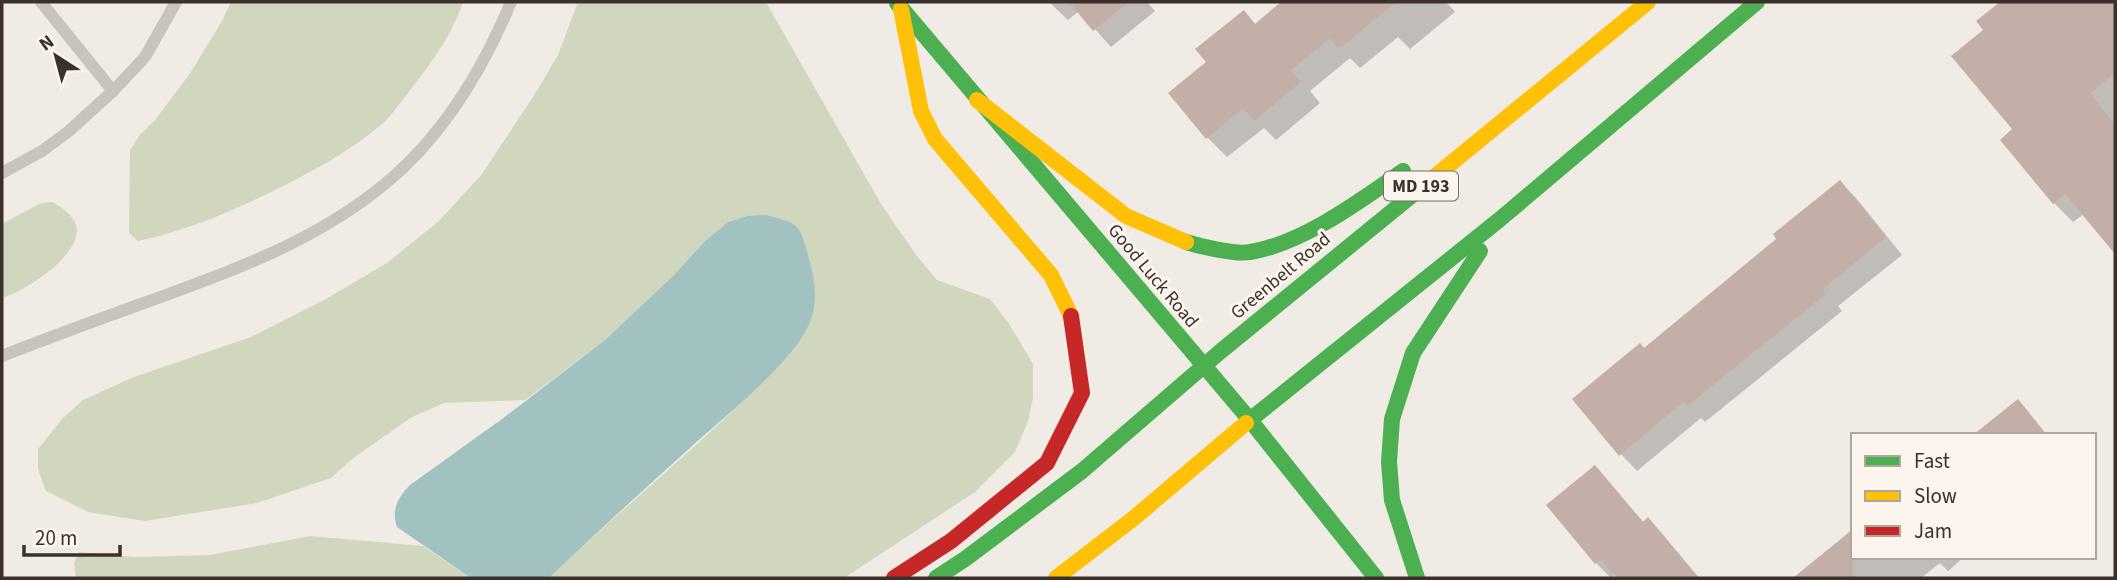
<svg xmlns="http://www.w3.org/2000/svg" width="2117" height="580" viewBox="0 0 2117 580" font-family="'Source Sans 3',sans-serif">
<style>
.green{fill:#d1d6bf}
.water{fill:#a1c2c1}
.shadow{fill:#0003}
.building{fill:#c3afa7}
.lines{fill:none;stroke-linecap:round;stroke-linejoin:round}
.lane{stroke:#c9c3be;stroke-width:12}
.fast{stroke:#4caf50;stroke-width:16}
.slow{stroke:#ffc107;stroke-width:16}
.jam{stroke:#c62828;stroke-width:16}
.labels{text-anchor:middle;stroke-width:6;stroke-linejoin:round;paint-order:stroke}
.shield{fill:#fbf5ee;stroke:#756b66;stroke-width:2}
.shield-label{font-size:18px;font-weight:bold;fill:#3b302b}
.street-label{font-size:19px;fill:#3b302b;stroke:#fbf5ee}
</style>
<rect width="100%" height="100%" fill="#f0ebe5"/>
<g class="green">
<path d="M231,2H463C451,38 428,67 405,97C397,106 390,118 381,125C346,154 308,174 267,194C225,214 184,231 138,241L129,233L130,150L139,136L155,120L191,72L222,21Z"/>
<path d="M578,2H766L881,204L916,255L937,280L990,299L1008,322L1033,364V398L1028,421L1015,452L975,492L844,578H549C628,502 716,433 790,353L747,216L728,222L704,242L674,275L605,340L525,400L444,403L412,417L356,456L331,478L257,503L145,521L88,512L46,491L38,469V449L63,418L83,400L134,377L251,337L324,300L387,263L439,221L482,174L535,94L558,55Z"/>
<path d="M53,202C62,208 72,214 76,225C85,253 24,292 2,298V224L41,203Z"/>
<path d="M310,536L423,546L471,578H76L74,563L79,552L133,557L210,555Z"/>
</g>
<path class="water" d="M766,215C801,224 800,225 809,259C815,279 818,303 810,322C794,362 723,418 690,448C642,491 595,534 549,578H471L397,527C391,510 398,497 410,485L502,419L605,340L674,275L704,242L728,222L747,216Z"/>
<g class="shadow">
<path d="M1049,2H1147L1155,11L1111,47L1079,11L1068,20Z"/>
<path d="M1283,2H1300L1303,5L1307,2H1446L1455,12L1410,49L1398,37L1360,68L1350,58L1310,91L1320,103L1276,140L1264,128L1227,157L1207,137L1208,62L1243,12L1256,25Z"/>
<path d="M2002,2H2115V252L2084,214L2073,222L2054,203L2015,129L1986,30L1978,21Z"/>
<path d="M1840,182L1857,199L1902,255L1838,306L1842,311L1705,422L1701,418L1637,471L1621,454L1644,350L1779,239Z"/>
<path d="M1595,467L1644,523L1648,520L1663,535L1699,578H1620L1616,574L1611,578L1596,563Z"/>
<path d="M1853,557H1964L1948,571L1940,563L1921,578H1810Z"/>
</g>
<g class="building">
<path d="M1069,2H1129L1093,31Z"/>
<path d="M1281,2H1396L1339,49L1330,38L1291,70L1301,82L1254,121L1243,108L1206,139L1168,93L1206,62L1195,49L1244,10L1255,24Z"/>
<path d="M2000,2H2115V73L2090,93L2115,125V254L2065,194L2053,204L2000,140L2012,129L1951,56L1983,30L1976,21Z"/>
<path d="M1840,180L1886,237L1823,289L1826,294L1687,406L1683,402L1619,456L1572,399L1640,343L1644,348L1776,239L1773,234Z"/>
<path d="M2018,399L2047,435H1973Z"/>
<path d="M1595,465L1643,522L1648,517L1699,578H1617L1601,559L1595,564L1546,505Z"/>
<path d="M1853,529V578H1793Z"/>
</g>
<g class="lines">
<g class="lane">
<path d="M41,2L113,91"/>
<path d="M2,173L42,151L69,131L113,91L145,57L176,2"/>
<path d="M2,356C48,338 94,321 141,304C227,273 314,243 386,183C443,136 483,69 511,2"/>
</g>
<g class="fast">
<path d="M897,3L1250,420L1376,578"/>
<path d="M1186,242C1199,246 1236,255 1250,252C1302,244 1360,201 1403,171"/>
<path d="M1246,423L1499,220L1757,2"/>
<path d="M936,578L965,559L1082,471L1221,351L1427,183"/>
<path d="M1417,578L1392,500L1389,462L1392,419L1413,353L1480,251"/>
</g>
<g class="slow">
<path d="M901,9L921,111L935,139L1051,275L1071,316"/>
<path d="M977,100L1126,216L1186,242"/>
<path d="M1427,183L1648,2"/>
<path d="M1056,578L1134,518L1246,423"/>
</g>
<path class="jam" d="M894,578L951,541L1047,463L1082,393L1071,316"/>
</g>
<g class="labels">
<rect class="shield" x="1384" y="171.5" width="74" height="29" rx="5"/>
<g class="shield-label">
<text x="1421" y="192">MD 193</text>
</g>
<g class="street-label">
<text transform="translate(1154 275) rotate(50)" y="7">Good Luck Road</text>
<text transform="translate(1280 275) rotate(-40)" y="7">Greenbelt Road</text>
</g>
</g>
<rect width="2117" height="580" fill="none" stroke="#3b302b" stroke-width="7"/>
<rect x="1851" y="433" width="245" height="126" fill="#fbf5ee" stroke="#aea6a0" stroke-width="2"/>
<rect x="1865" y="456" width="35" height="10" fill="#4caf50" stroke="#aea6a0" stroke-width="2"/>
<text x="1914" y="468" font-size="21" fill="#3b302b">Fast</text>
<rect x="1865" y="491" width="35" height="10" fill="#ffc107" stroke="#aea6a0" stroke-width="2"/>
<text x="1914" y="503" font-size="21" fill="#3b302b">Slow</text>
<rect x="1865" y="526" width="35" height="10" fill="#c62828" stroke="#aea6a0" stroke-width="2"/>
<text x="1914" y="538" font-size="21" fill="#3b302b">Jam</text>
<g transform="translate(56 56) rotate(324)" stroke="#fbf5ee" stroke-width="5" paint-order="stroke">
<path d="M0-5L12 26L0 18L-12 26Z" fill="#3b302b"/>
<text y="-10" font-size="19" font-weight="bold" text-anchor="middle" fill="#3b302b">N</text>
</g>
<path d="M24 545v10h96v-10" fill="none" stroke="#3b302b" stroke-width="3.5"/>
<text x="35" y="545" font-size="21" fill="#3b302b" stroke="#fbf5ee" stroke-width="5" paint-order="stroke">20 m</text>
</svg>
